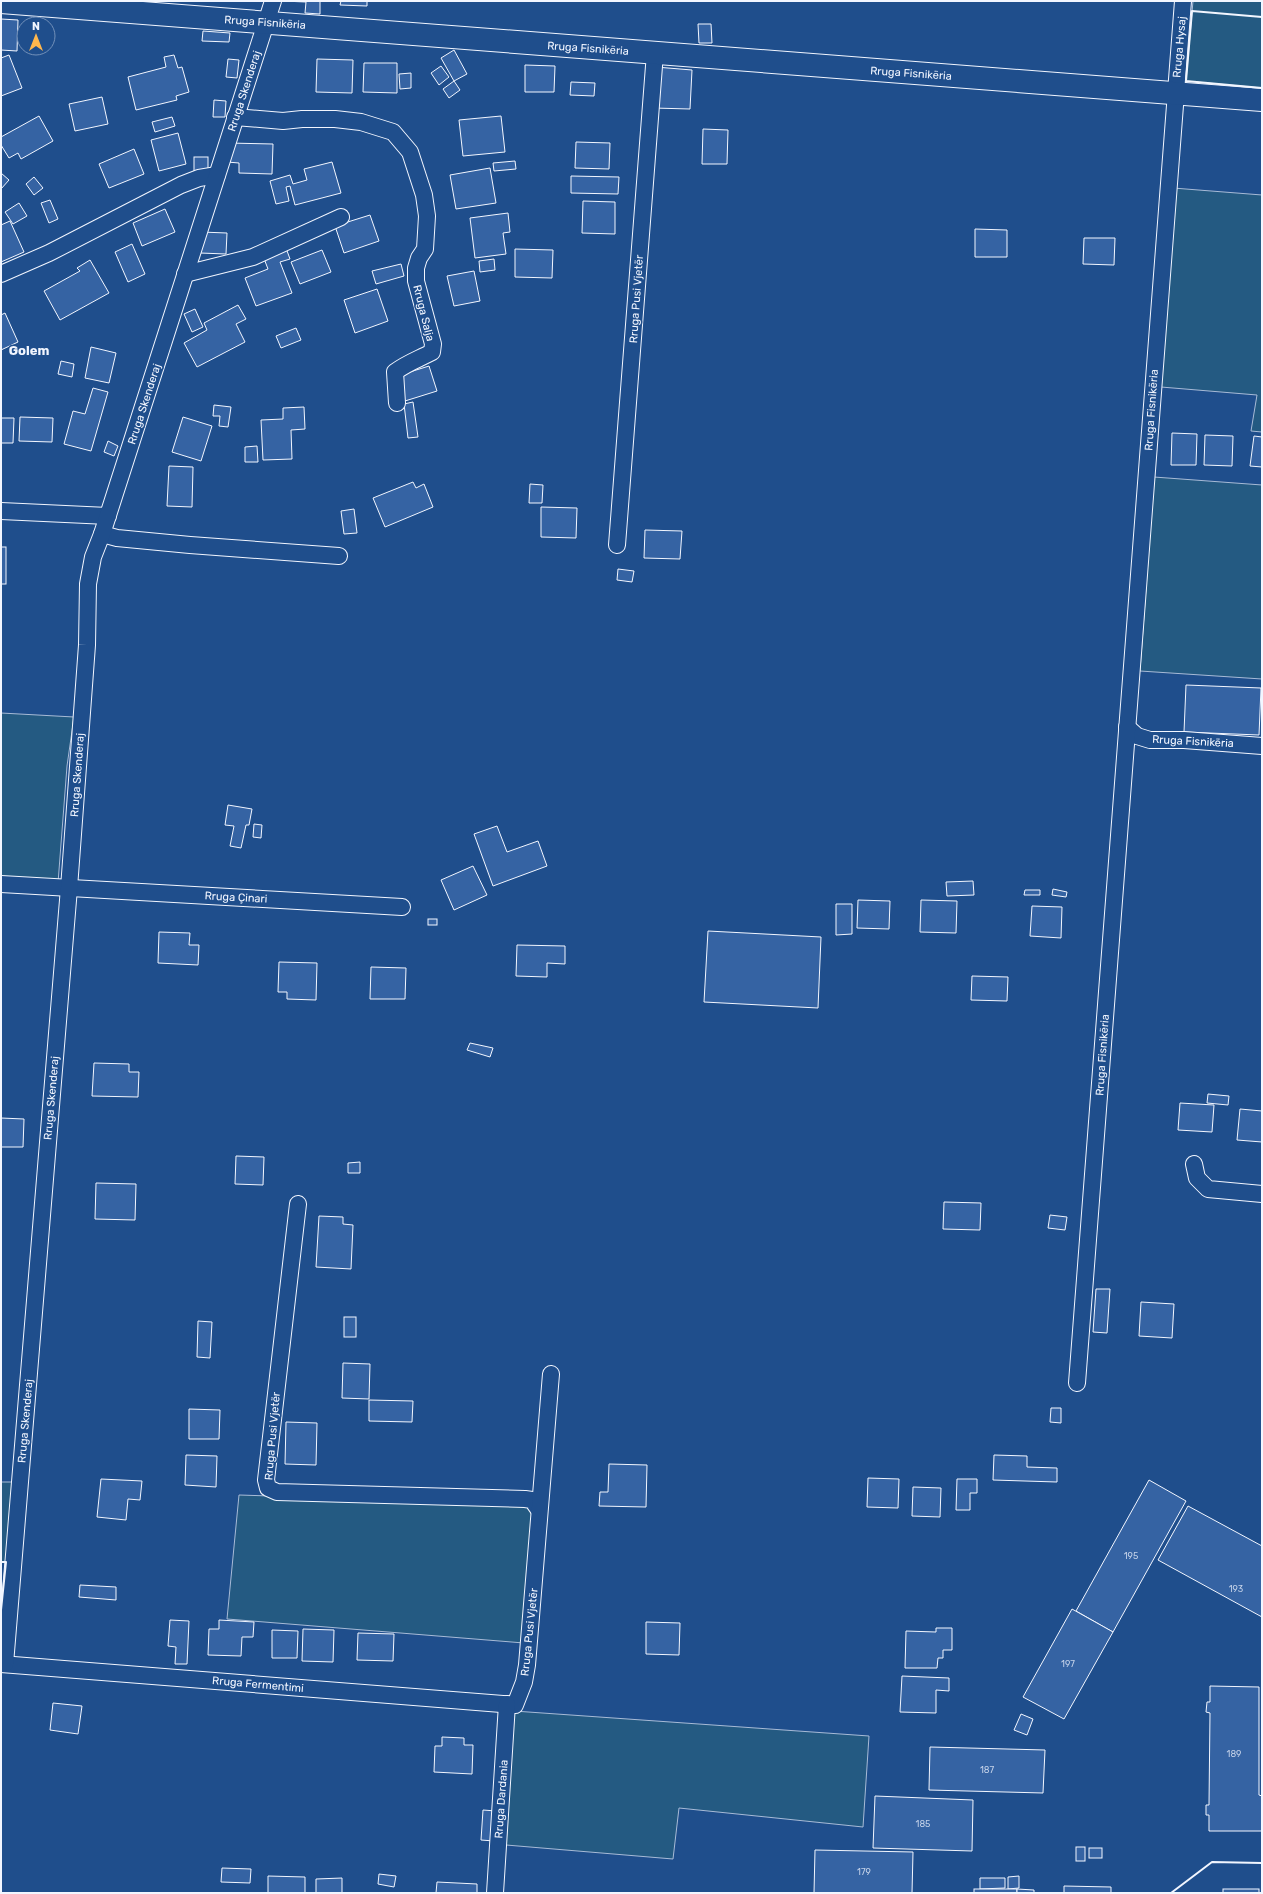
<svg xmlns="http://www.w3.org/2000/svg" width="1263" height="1894" viewBox="0 0 1263 1894" font-family="Rubik,sans-serif">
<style>
.green{fill:#245a82;stroke:#a8bbd7}
.building{fill:#3563a3;stroke:#f2f6ff}
.lines{fill:none;stroke-linecap:round;stroke-linejoin:round}
.street-casing{stroke:#f2f6ff;stroke-width:18}
.secondary-casing{stroke:#f2f6ff;stroke-width:24}
.street{stroke:#1f4e8c;stroke-width:16}
.secondary{stroke:#1f4e8c;stroke-width:22}
.wall{stroke:#f2f6ff;stroke-width:2}
.labels{text-anchor:middle;stroke-width:3;stroke-linejoin:round;paint-order:stroke}
.number-label{font-size:9px;fill:#c3d1e8}
.street-label{font-size:11px;fill:#f2f6ff;stroke:#1f4e8c}
.quarter-label{font-size:13px;font-weight:bold;fill:#f2f6ff;stroke:#1f4e8c}
</style>
<rect width="100%" height="100%" fill="#1f4e8c"/>
<g class="green">
<path d="M1193,1H1262V88L1186,81Z"/>
<path d="M1173,188L1262,195V432L1251,431L1257,395L1161,387Z"/>
<path d="M1154,477L1262,485V679L1140,671Z"/>
<path d="M1,713L74,717L67,766L58,883L1,879Z"/>
<path d="M1,1482H12L6,1562H1Z"/>
<path d="M239,1495L519,1504L531,1508L533,1514L524,1643L227,1619Z"/>
<path d="M514,1711L869,1736L863,1827L679,1808L673,1859L506,1845Z"/>
</g>
<g class="building">
<path d="M283,1H320V14L305,13L306,2Z"/>
<path d="M341,1H367V6L340,5Z"/>
<path d="M1,19L18,20L17,51L1,50Z"/>
<path d="M698,24H711L712,43H699Z"/>
<path d="M203,31L230,33L229,42L202,41Z"/>
<path d="M454,50L467,74L454,81L441,58Z"/>
<path d="M9,55L22,88L1,96V58Z"/>
<path d="M174,55L178,68L182,67L189,92L176,96L177,100L136,110L128,77L166,67L164,57Z"/>
<path d="M228,59L239,60L237,78L226,77Z"/>
<path d="M317,59L353,60L352,93L316,92Z"/>
<path d="M364,63H397V93L363,92Z"/>
<path d="M525,65L555,66L554,92H525Z"/>
<path d="M441,66L449,77L439,85L431,73Z"/>
<path d="M656,67L692,70L690,109L653,108Z"/>
<path d="M411,73V88L400,89L399,74Z"/>
<path d="M454,81L460,90L449,98L443,89Z"/>
<path d="M571,82L595,83L594,96L570,95Z"/>
<path d="M102,97L108,124L75,131L69,104Z"/>
<path d="M214,100L226,101L225,117H213Z"/>
<path d="M39,116L53,141L21,159L18,153L9,158L1,145V137Z"/>
<path d="M501,116L505,152L463,156L459,120Z"/>
<path d="M172,117L175,126L155,132L152,122Z"/>
<path d="M703,129L728,130L727,164H702Z"/>
<path d="M178,133L186,164L159,171L151,140Z"/>
<path d="M576,142L610,143L609,169L575,168Z"/>
<path d="M228,143L273,144L272,174L239,173V163L227,162Z"/>
<path d="M134,149L144,174L109,188L99,164Z"/>
<rect x="194" y="157" width="14" height="15"/>
<path d="M515,161L516,169L494,171L493,163Z"/>
<path d="M332,162L341,193L295,205L290,186L286,187L289,201L276,204L270,181L290,175L293,184L307,180L304,169Z"/>
<path d="M490,168L496,203L456,209L450,175Z"/>
<path d="M1,173L9,180L1,189Z"/>
<path d="M571,176L619,177L618,194L571,193Z"/>
<path d="M34,177L43,188L34,195L26,184Z"/>
<path d="M50,200L58,219L49,223L41,203Z"/>
<path d="M583,201L615,202V234L582,233Z"/>
<path d="M19,203L27,216L13,224L5,212Z"/>
<path d="M165,209L175,232L142,246L133,223Z"/>
<path d="M508,213L510,232L503,233L506,254L475,258L470,218Z"/>
<path d="M370,215L379,241L344,253L335,226Z"/>
<path d="M10,221L24,252L1,262V225Z"/>
<path d="M975,229L1007,230V257H975Z"/>
<path d="M201,232L227,233L226,254L200,253Z"/>
<path d="M1084,238H1115L1114,265L1083,264Z"/>
<path d="M132,244L145,274L128,282L115,252Z"/>
<path d="M286,248L290,259L280,262L292,293L256,306L245,278L268,269L263,256Z"/>
<path d="M515,249L553,250L552,278L515,277Z"/>
<path d="M322,250L331,272L300,284L291,262Z"/>
<path d="M494,259L495,270L480,272L479,261Z"/>
<path d="M90,260L109,293L60,320L44,291L80,271L77,268Z"/>
<path d="M401,264L404,276L376,284L372,271Z"/>
<path d="M474,271L480,301L454,306L447,276Z"/>
<path d="M377,289L388,321L355,333L344,300Z"/>
<path d="M238,305L246,319L236,324L245,342L197,367L184,343L207,330L204,323Z"/>
<path d="M195,309L203,327L192,332L184,314Z"/>
<path d="M5,313L18,342L1,350V315Z"/>
<path d="M296,328L301,340L281,348L276,336Z"/>
<path d="M91,347L116,353L109,383L85,378Z"/>
<path d="M61,361L74,364L72,377L58,374Z"/>
<path d="M429,366L437,391L405,401L397,376Z"/>
<path d="M93,388L108,392L91,451L64,444L73,411L85,414Z"/>
<path d="M413,402L418,437L408,438L404,404Z"/>
<path d="M214,405L231,407L228,427L219,426L220,416H213Z"/>
<path d="M304,407L305,429L291,430L292,459L263,460L261,420L283,419V408Z"/>
<path d="M20,417L53,418L52,442L19,441Z"/>
<path d="M183,417L212,426L201,461L172,452Z"/>
<path d="M1,418H14L13,443H1Z"/>
<path d="M1172,433L1197,434L1196,465H1171Z"/>
<path d="M1205,435L1233,436L1232,466L1204,465Z"/>
<path d="M1254,436L1262,437V467L1250,466Z"/>
<path d="M108,441L118,446L114,456L104,452Z"/>
<path d="M257,446L258,462H245V447Z"/>
<path d="M169,466L193,467L192,507L167,506Z"/>
<path d="M413,482L416,488L424,484L433,507L385,527L373,498Z"/>
<path d="M530,484L543,485L542,503H529Z"/>
<path d="M541,507L577,508L576,538L541,537Z"/>
<path d="M354,509L357,533L344,534L341,511Z"/>
<path d="M645,530L682,531L680,559L644,558Z"/>
<rect x="1" y="547" width="5" height="37"/>
<path d="M618,569L634,571L632,582L617,580Z"/>
<path d="M1186,685L1261,688L1259,735L1184,732Z"/>
<path d="M228,805L252,809L249,825H246L241,848L230,846L234,826L225,825Z"/>
<path d="M254,824L262,825L261,838L253,837Z"/>
<path d="M497,826L507,852L538,841L547,866L493,886L474,834Z"/>
<path d="M473,866L487,895L454,910L441,880Z"/>
<path d="M973,881L974,895L947,896L946,882Z"/>
<path d="M1053,889L1067,892L1066,897L1052,895Z"/>
<path d="M1025,890H1040V895H1024Z"/>
<path d="M858,900L890,901L889,929L857,928Z"/>
<path d="M921,900L957,901L956,933L920,932Z"/>
<path d="M836,904H852V934L836,935Z"/>
<path d="M1032,906L1062,907L1061,938L1030,936Z"/>
<rect x="428" y="919" width="9" height="6"/>
<path d="M708,931L821,937L818,1008L704,1002Z"/>
<path d="M159,932L190,933L189,945H199L198,965L158,963Z"/>
<path d="M517,945L565,946V964L547,963V977L516,976Z"/>
<path d="M279,962L317,963L316,1000L287,999V992H278Z"/>
<path d="M371,967L406,968L405,999H370Z"/>
<path d="M972,976L1008,977L1007,1001L971,1000Z"/>
<path d="M470,1043L493,1048L490,1057L467,1050Z"/>
<path d="M94,1063L129,1064V1072H139L138,1097L92,1096Z"/>
<path d="M1208,1094L1229,1096L1228,1105L1207,1103Z"/>
<path d="M1180,1103L1214,1105L1212,1132L1178,1130Z"/>
<path d="M1240,1109L1262,1111V1142L1237,1140Z"/>
<path d="M1,1118L24,1119L23,1147H1Z"/>
<path d="M236,1156L264,1157L263,1185L235,1184Z"/>
<path d="M360,1162V1173H348V1163Z"/>
<path d="M96,1183L136,1184L135,1220L95,1219Z"/>
<path d="M944,1202L981,1203L980,1230L943,1229Z"/>
<path d="M1050,1215L1067,1217L1065,1230L1048,1228Z"/>
<path d="M319,1216L343,1217V1224L353,1225L351,1269L316,1267Z"/>
<path d="M1096,1289H1110L1107,1333L1093,1332Z"/>
<path d="M1141,1302L1174,1304L1172,1338L1139,1336Z"/>
<rect x="344" y="1317" width="12" height="20"/>
<path d="M198,1321L212,1322L210,1358L197,1357Z"/>
<path d="M343,1363L370,1364L369,1399L342,1398Z"/>
<path d="M369,1400L413,1401L412,1422L369,1421Z"/>
<path d="M1051,1408H1061V1423L1050,1422Z"/>
<path d="M189,1409L220,1410L219,1439H189Z"/>
<path d="M286,1422L317,1423L316,1465L285,1464Z"/>
<path d="M186,1455L217,1456L216,1487L185,1485Z"/>
<path d="M994,1455L1027,1456V1467L1057,1468V1482L993,1480Z"/>
<path d="M609,1464L647,1465L646,1507L599,1506L600,1492H608Z"/>
<path d="M868,1478L899,1479L898,1508L867,1507Z"/>
<path d="M101,1479L142,1481L140,1500L128,1499L126,1520L97,1517Z"/>
<path d="M957,1479H977V1493H970V1510H956Z"/>
<path d="M1149,1480L1186,1501L1113,1632L1076,1611Z"/>
<path d="M913,1487L941,1488L940,1517L912,1516Z"/>
<path d="M1188,1506L1262,1546V1617L1158,1560Z"/>
<path d="M80,1585L116,1587V1600L79,1597Z"/>
<path d="M1072,1609L1113,1632L1064,1719L1023,1697Z"/>
<path d="M170,1620L189,1621L187,1664H175L176,1647L168,1646Z"/>
<path d="M219,1620L254,1622L253,1637H242L241,1656L208,1655L209,1629H219Z"/>
<path d="M646,1622L680,1623L679,1655L646,1654Z"/>
<path d="M936,1628H952V1650H943V1658H938L937,1668H905L906,1631L936,1632Z"/>
<path d="M303,1629L334,1630L333,1662L302,1661Z"/>
<path d="M272,1630L298,1631L297,1658H272Z"/>
<path d="M358,1633L394,1634L393,1661L357,1660Z"/>
<path d="M902,1676L949,1678V1691L936,1690V1713L900,1712Z"/>
<path d="M1210,1686L1259,1687V1795L1262,1796V1831H1209V1815H1206V1805H1209L1210,1713L1206,1712L1207,1702H1210Z"/>
<path d="M53,1703L82,1706L78,1734L50,1730Z"/>
<path d="M1021,1714L1033,1719L1027,1735L1014,1730Z"/>
<path d="M442,1737L464,1738V1745H473L472,1774L434,1772L435,1746H442Z"/>
<path d="M930,1747L1045,1750L1043,1793L929,1790Z"/>
<path d="M875,1796L973,1800L972,1851L873,1848Z"/>
<path d="M483,1810L496,1811L494,1841L481,1840Z"/>
<rect x="1076" y="1847" width="9" height="14"/>
<rect x="1089" y="1848" width="13" height="10"/>
<path d="M815,1850L913,1852L912,1893H814Z"/>
<path d="M222,1868L251,1869L250,1883L221,1882Z"/>
<path d="M379,1874L396,1876L394,1887L378,1884Z"/>
<path d="M268,1876L305,1877V1893H268Z"/>
<path d="M1019,1876V1888L1008,1889V1877Z"/>
<path d="M342,1878V1893H316V1879Z"/>
<path d="M980,1878H1005V1888L980,1889Z"/>
<path d="M437,1882L477,1884V1893H436Z"/>
<path d="M1064,1886L1111,1887V1893H1064Z"/>
<rect x="974" y="1889" width="43" height="4"/>
<path d="M1017,1889L1034,1890V1893H1017Z"/>
<rect x="1223" y="1889" width="36" height="4"/>
</g>
<g class="lines">
<defs>
<g id="street">
<path d="M235,117L283,121L302,119H335L361,122L393,132L410,152L424,195L427,216L425,249L419,258L416,268V281L433,344L432,352C419,359 407,363 395,372L397,403"/>
<path d="M1,274L49,253L181,185L199,178L217,175"/>
<path d="M185,274L253,257L341,217"/>
<path d="M1,511L108,516"/>
<path d="M102,534L117,538L190,545L339,556"/>
<path d="M617,545L655,53"/>
<path d="M1127,727L1137,736L1150,740H1184L1262,746"/>
<path d="M1,884L402,907"/>
<path d="M1194,1164L1197,1178L1208,1189L1262,1194"/>
<path d="M298,1204L266,1480L268,1488L277,1492L525,1499L532,1500L539,1510"/>
<path d="M1077,1383L1183,1"/>
<path d="M1,1664L515,1705L524,1682L527,1665L551,1374"/>
<path d="M5,1664L69,888L87,645L88,584L93,557L102,534L273,1"/>
<path d="M495,1893L507,1704"/>
</g>
<path id="secondary" d="M1,2L1262,100"/>
</defs>
<use href="#street" class="street-casing"/>
<use href="#secondary" class="secondary-casing"/>
<use href="#street" class="street"/>
<use href="#secondary" class="secondary"/>
<g class="wall">
<path d="M1262,17L1192,11L1186,81L1262,88"/>
<path d="M1,1562H6L1,1610"/>
<path d="M1171,1893L1212,1862L1262,1863"/>
</g>
</g>
<g class="labels">
<g class="number-label">
<text x="1131" y="1559">195</text>
<text x="1236" y="1592">193</text>
<text x="1068" y="1667">197</text>
<text x="1234" y="1757">189</text>
<text x="987" y="1773">187</text>
<text x="923" y="1827">185</text>
<text x="864" y="1875">179</text>
</g>
<g class="street-label">
<text transform="translate(265 22) rotate(4)" y="4">Rruga Fisnikëria</text>
<text transform="translate(1179 47) rotate(-85)" y="4">Rruga Hysaj</text>
<text transform="translate(588 48) rotate(4)" y="4">Rruga Fisnikëria</text>
<text transform="translate(911 73) rotate(4)" y="4">Rruga Fisnikëria</text>
<text transform="translate(244 91) rotate(-72)" y="4">Rruga Skenderaj</text>
<text transform="translate(636 299) rotate(-86)" y="4">Rruga Pusi Vjetër</text>
<text transform="translate(424 313) rotate(76)" y="4">Rruga Salja</text>
<text transform="translate(144 404) rotate(-72)" y="4">Rruga Skenderaj</text>
<text transform="translate(1151 410) rotate(-86)" y="4">Rruga Fisnikëria</text>
<text transform="translate(1193 741) rotate(3)" y="4">Rruga Fisnikëria</text>
<text transform="translate(77 775) rotate(-86)" y="4">Rruga Skenderaj</text>
<text transform="translate(236 897) rotate(3)" y="4">Rruga Çinari</text>
<text transform="translate(1102 1055) rotate(-86)" y="4">Rruga Fisnikëria</text>
<text transform="translate(51 1098) rotate(-85)" y="4">Rruga Skenderaj</text>
<text transform="translate(25 1421) rotate(-85)" y="4">Rruga Skenderaj</text>
<text transform="translate(272 1436) rotate(-85)" y="4">Rruga Pusi Vjetër</text>
<text transform="translate(529 1632) rotate(-84)" y="4">Rruga Pusi Vjetër</text>
<text transform="translate(258 1684) rotate(5)" y="4">Rruga Fermentimi</text>
<text transform="translate(501 1799) rotate(-86)" y="4">Rruga Dardania</text>
</g>
<g class="quarter-label">
<text x="29" y="355">Golem</text>
</g>
</g>
<rect width="1263" height="1894" fill="none" stroke="#f2f6ff" stroke-width="4"/>
<g transform="translate(36 36)"><circle r="19" fill="#1f4e8c" stroke="#7391ba"/>
<path d="M0-3L7 15L0 10L-7 15Z" fill="#ffb74d"/>
<text y="-6" font-size="11" font-weight="bold" text-anchor="middle" fill="#f2f6ff">N</text>
</g>
</svg>
